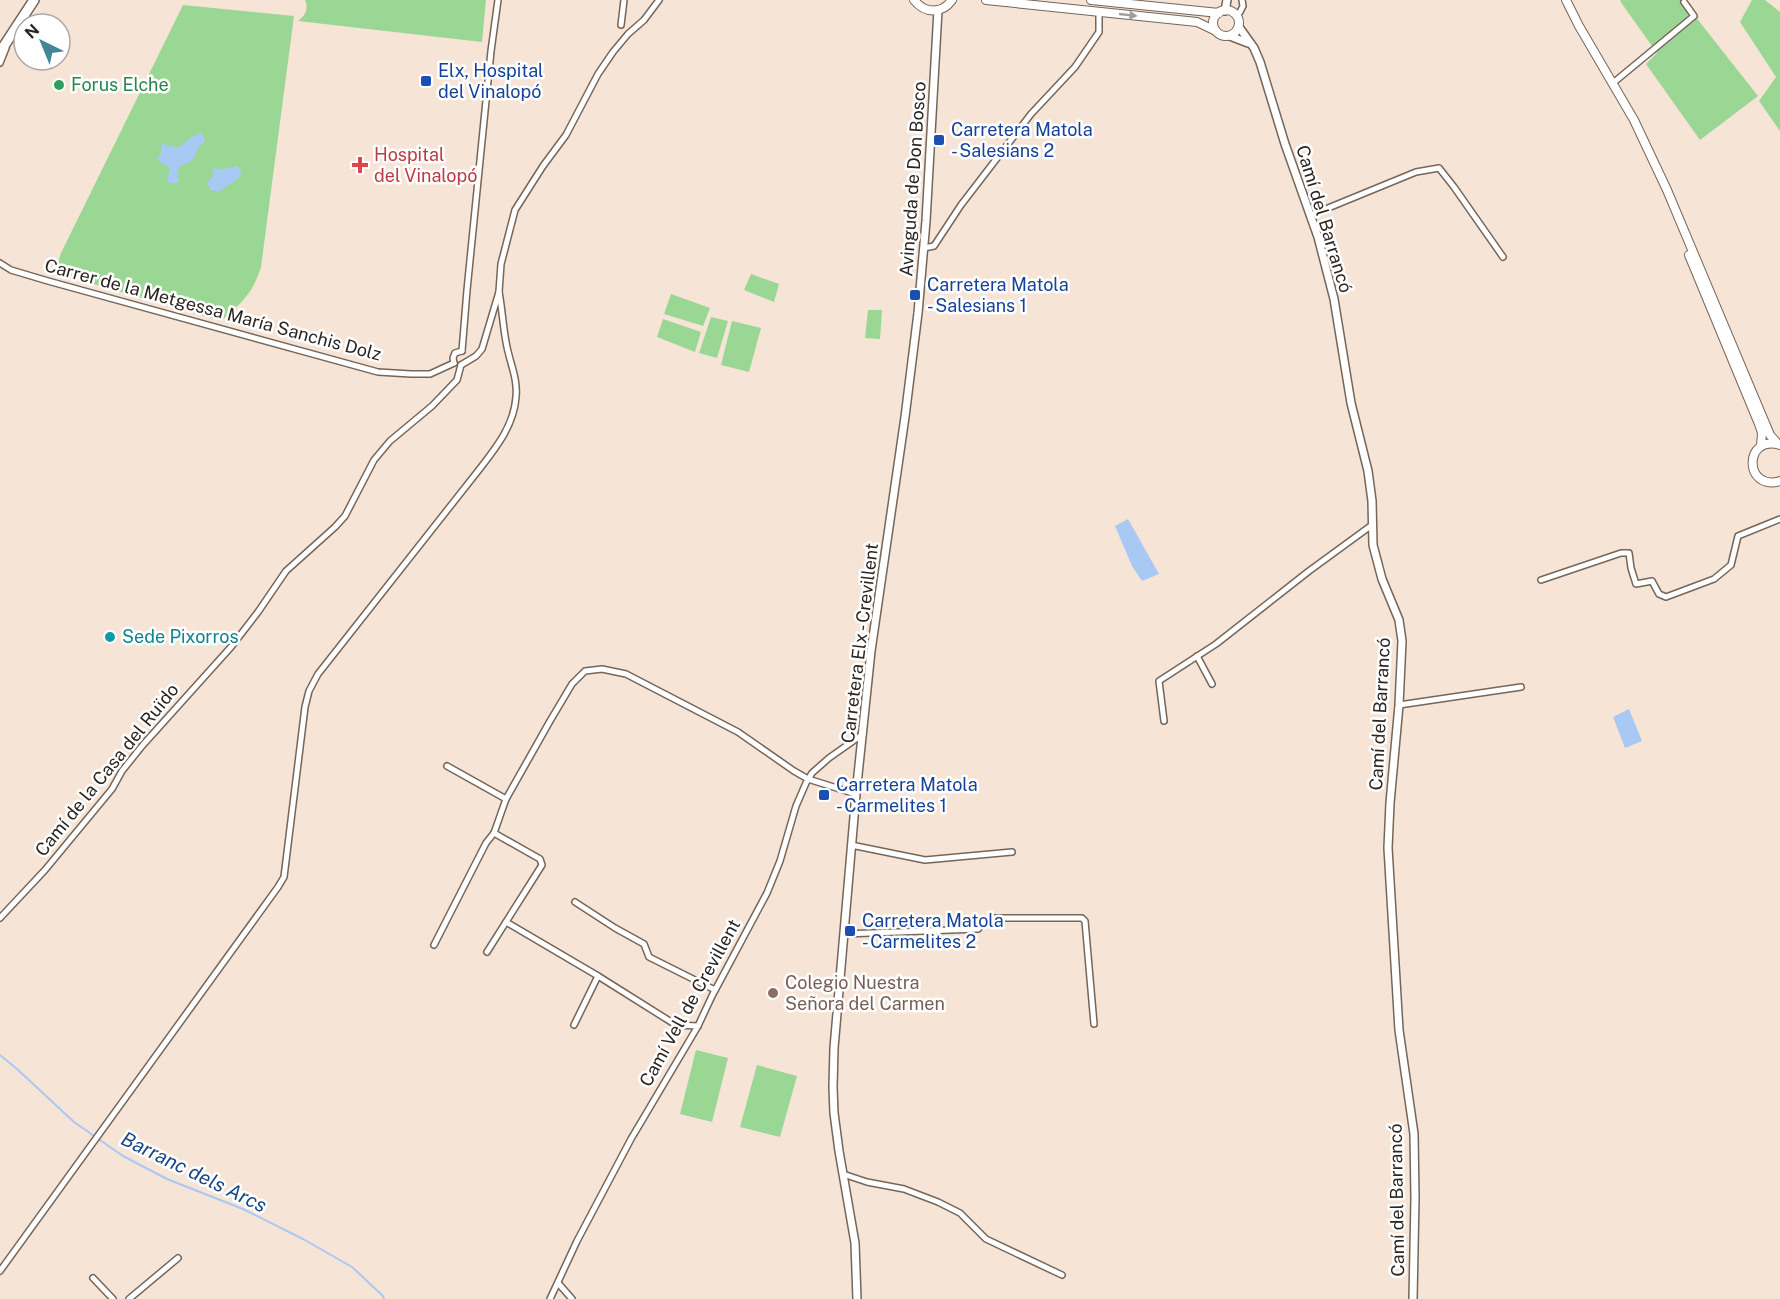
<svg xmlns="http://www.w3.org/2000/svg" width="1780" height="1299" viewBox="0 0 1780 1299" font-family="'Public Sans',sans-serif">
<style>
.green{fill:#9ad795}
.water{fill:#a9c9f5}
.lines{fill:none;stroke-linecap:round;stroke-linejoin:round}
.stream{stroke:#a9c9f5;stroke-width:2}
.minor-casing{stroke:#756659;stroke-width:8}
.tertiary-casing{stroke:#756659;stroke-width:10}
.secondary-casing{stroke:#756659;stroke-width:10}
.trunk-casing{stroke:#756659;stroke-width:12}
.minor{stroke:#fff;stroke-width:5}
.tertiary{stroke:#fff;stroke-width:7}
.secondary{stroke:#fff;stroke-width:8}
.trunk{stroke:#fff;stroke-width:9}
.oneway{fill:#a09d9b}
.transit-dot{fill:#1a4fb4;stroke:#fff;stroke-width:2}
.leisure-dot{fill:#2e9e5b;stroke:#fff;stroke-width:2}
.health-dot{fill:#e0444e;stroke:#fff;stroke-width:2}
.culture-dot{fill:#0f9aa8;stroke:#fff;stroke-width:2}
.education-dot{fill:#8d6e63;stroke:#fff;stroke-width:2}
.labels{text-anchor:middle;stroke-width:5;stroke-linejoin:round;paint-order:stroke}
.transit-label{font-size:18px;fill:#164399;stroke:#fff;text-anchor:start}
.leisure-label{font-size:18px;fill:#27864d;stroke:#fff;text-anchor:start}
.health-label{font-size:18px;fill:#be3a42;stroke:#fff;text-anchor:start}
.street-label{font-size:18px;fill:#2c2520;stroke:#fff}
.culture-label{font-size:18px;fill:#0d838f;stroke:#fff;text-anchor:start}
.education-label{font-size:18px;fill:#785e54;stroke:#fff;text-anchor:start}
.water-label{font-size:20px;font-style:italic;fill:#164787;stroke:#fff}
</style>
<rect width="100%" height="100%" fill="#f6e4d6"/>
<g class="green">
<path d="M305,0H486L482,42L298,21C305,16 309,9 305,0Z"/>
<path d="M1621,0H1686L1698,20L1758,96L1700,140L1646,64L1657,53L1620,1Z"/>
<path d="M1752,0H1765L1780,12V131L1759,101L1776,77L1740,22Z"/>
<path d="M183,5L294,16L261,267C252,295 242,302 221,321L87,282L61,271L57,266L61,253Z"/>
<path d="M751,274L779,284L774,302L744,290Z"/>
<path d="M671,294L710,308L703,326L664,314Z"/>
<path d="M868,310H882L880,339L865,338Z"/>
<path d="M711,317L728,321L717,358L699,353Z"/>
<path d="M663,319L701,332L695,352L657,337Z"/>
<path d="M732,321L761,328L749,372L721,365Z"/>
<path d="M696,1050L728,1058L712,1122L680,1114Z"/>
<path d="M757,1065L797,1076L780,1137L740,1127Z"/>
</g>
<g class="water">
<path d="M201,133L205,139L204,143L199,146L194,158L191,161L179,167L177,176L179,181C175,185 171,184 167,181L170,168L156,159L161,155L162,143L168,146L179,147L191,137Z"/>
<path d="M237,166L242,173L238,179L218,192L211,190L207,183L213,176L214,167L221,170Z"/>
<path d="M1128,519L1159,574L1142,581L1132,566L1115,526Z"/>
<path d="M1629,709L1642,741L1625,748L1613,717Z"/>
</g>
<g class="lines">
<path class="stream" d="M0,1055L17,1069L74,1122L123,1156L167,1179L243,1209L303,1239L352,1267L383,1296L384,1299"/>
<defs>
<g id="minor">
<path d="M1236,15L1240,12L1243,6L1242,0"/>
<path d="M621,25L624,0"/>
<path d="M0,63L6,48"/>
<path d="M1613,83L1694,16L1684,2"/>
<path d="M1311,215L1416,172L1439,168L1454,187L1503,257"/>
<path d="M924,248L934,246L961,205L1031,114L1075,67L1099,32V12"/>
<path d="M0,263L11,270L48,281L378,372L411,374H430L454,363"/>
<path d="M462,351L467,290L491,51L498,0"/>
<path d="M454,363L453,358L455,353L462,351"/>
<path d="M461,365L476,356L482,349L499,292L501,264L515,210L543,166L566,135L598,74L613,52L628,34L644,20L659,0"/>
<path d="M1541,580L1621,553H1629L1631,568L1636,584L1652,581L1659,594L1666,597L1714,579L1731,565L1738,536L1780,519"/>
<path d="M1197,656L1212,684"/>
<path d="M1399,705L1521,687"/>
<path d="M1164,721L1159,681L1216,644L1309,571L1372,525"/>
<path d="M447,766L506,799"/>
<path d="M851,845L925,860L1012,852"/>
<path d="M575,902L615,928L644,944L649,957L715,990"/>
<path d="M0,918L45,870L112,789L122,771L142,746L231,647L258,612L286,571L335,527L345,516L374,460L390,441L432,406L457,380L461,365"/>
<path d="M506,922L598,976L574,1025"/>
<path d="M844,934L978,929L985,921L995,918H1082L1085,921L1094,1024"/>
<path d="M434,945L486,843L494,833L506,799L550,721L572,684L585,671L602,669L626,674L738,732L794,771L808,779L856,794"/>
<path d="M487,952L542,865L540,859L494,833"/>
<path d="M598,976L676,1025L698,1026"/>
<path d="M843,1174L867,1182L904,1189L938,1202L960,1213L986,1239L1062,1275"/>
<path d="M0,1271L278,887L284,877L305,707L309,691L318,674L478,471C495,449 514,426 516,397C518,378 509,361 506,342C503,326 502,308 499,292"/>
<path d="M93,1278L113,1299"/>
<path d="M558,1283L572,1299"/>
<path d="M129,1299L178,1258"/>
<path d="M550,1299L577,1241L631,1139L698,1026L712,996L767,893L780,861L796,806L806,783L812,773L829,758L863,734"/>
</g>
<g id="tertiary">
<path d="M1225,11L1227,0"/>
<path d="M1239,27L1254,48L1260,62L1285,144L1318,237L1334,299L1351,403L1368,471L1372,501L1373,545L1382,579L1399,620L1402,641L1399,705L1390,803L1388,848L1399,1030L1414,1134L1415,1198L1413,1299"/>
<path d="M1230,36L1248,43"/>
<path d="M857,1299L855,1243L839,1151L834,1113L833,1087L834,1048L856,794L871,651L905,417L918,313L926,221L938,10"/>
</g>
<g id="secondary">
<path d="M914,0C925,14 942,14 952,0"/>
<path d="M986,0L1197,22L1216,31"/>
<path d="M1091,0L1219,13"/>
<path d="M1566,0L1579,26L1634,120L1667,190L1770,435L1778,444"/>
<circle cx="1226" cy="23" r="13"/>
<path d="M1689,255L1759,424L1762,433L1761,446"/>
<path d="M1780,445C1743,434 1744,492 1780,481"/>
</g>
<path id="trunk" d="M0,52L34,0"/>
</defs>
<use href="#minor" class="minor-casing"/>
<use href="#tertiary" class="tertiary-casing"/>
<use href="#secondary" class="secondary-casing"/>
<use href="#trunk" class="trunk-casing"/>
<use href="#minor" class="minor"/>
<use href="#tertiary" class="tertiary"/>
<use href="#secondary" class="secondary"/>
<use href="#trunk" class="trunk"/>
</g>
<defs><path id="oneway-solid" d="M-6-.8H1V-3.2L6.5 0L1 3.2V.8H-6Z" transform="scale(1.5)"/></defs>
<use class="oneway" href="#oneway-solid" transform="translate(1128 15) rotate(6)"/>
<g class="transit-dot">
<rect x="420" y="75" width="12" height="12" rx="3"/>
<rect x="933" y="134" width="12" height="12" rx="3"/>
<rect x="909" y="289" width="12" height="12" rx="3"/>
<rect x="818" y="789" width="12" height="12" rx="3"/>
<rect x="844" y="925" width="12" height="12" rx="3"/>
</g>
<circle class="leisure-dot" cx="59" cy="85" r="6"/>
<path class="health-dot" d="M357 156h6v6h6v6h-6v6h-6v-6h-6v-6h6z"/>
<circle class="culture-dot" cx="110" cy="637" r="6"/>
<circle class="education-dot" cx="773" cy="993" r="6"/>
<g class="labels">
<g class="transit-label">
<text x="438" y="77">Elx, Hospital<tspan x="438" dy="21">del Vinalopó</tspan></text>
<text x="951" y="136">Carretera Matola<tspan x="951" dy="21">- Salesians 2</tspan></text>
<text x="927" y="291">Carretera Matola<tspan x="927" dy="21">- Salesians 1</tspan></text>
<text x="836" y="791">Carretera Matola<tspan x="836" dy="21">- Carmelites 1</tspan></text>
<text x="862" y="927">Carretera Matola<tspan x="862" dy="21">- Carmelites 2</tspan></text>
</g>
<g class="leisure-label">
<text x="71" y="91">Forus Elche</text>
</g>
<g class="health-label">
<text x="374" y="161">Hospital<tspan x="374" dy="21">del Vinalopó</tspan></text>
</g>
<g class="street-label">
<text transform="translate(913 179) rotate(-86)" y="6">Avinguda de Don Bosco</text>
<text transform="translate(1324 219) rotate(73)" y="6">Camí del Barrancó</text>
<text transform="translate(213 310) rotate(15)" y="6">Carrer de la Metgessa María Sanchis Dolz</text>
<text transform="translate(860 643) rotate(-83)" y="6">Carretera Elx - Crevillent</text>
<text transform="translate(1380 714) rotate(-87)" y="6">Camí del Barrancó</text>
<text transform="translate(107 770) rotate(-51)" y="6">Camí de la Casa del Ruïdo</text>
<text transform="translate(690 1003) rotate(-61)" y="6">Camí Vell de Crevillent</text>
<text transform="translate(1397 1200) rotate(-91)" y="6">Camí del Barrancó</text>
</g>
<g class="culture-label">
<text x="122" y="643">Sede Pixorros</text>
</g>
<g class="education-label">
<text x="785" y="989">Colegio Nuestra<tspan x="785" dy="21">Señora del Carmen</tspan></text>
</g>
<g class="water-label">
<text transform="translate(194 1172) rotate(26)" y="7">Barranc dels Arcs</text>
</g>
</g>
<g transform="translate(42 42) rotate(317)"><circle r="28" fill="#ffffff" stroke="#aba8a6" stroke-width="1.5"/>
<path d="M0-4.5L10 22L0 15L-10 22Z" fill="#438796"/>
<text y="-9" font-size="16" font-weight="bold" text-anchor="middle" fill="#2c2520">N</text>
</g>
</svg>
